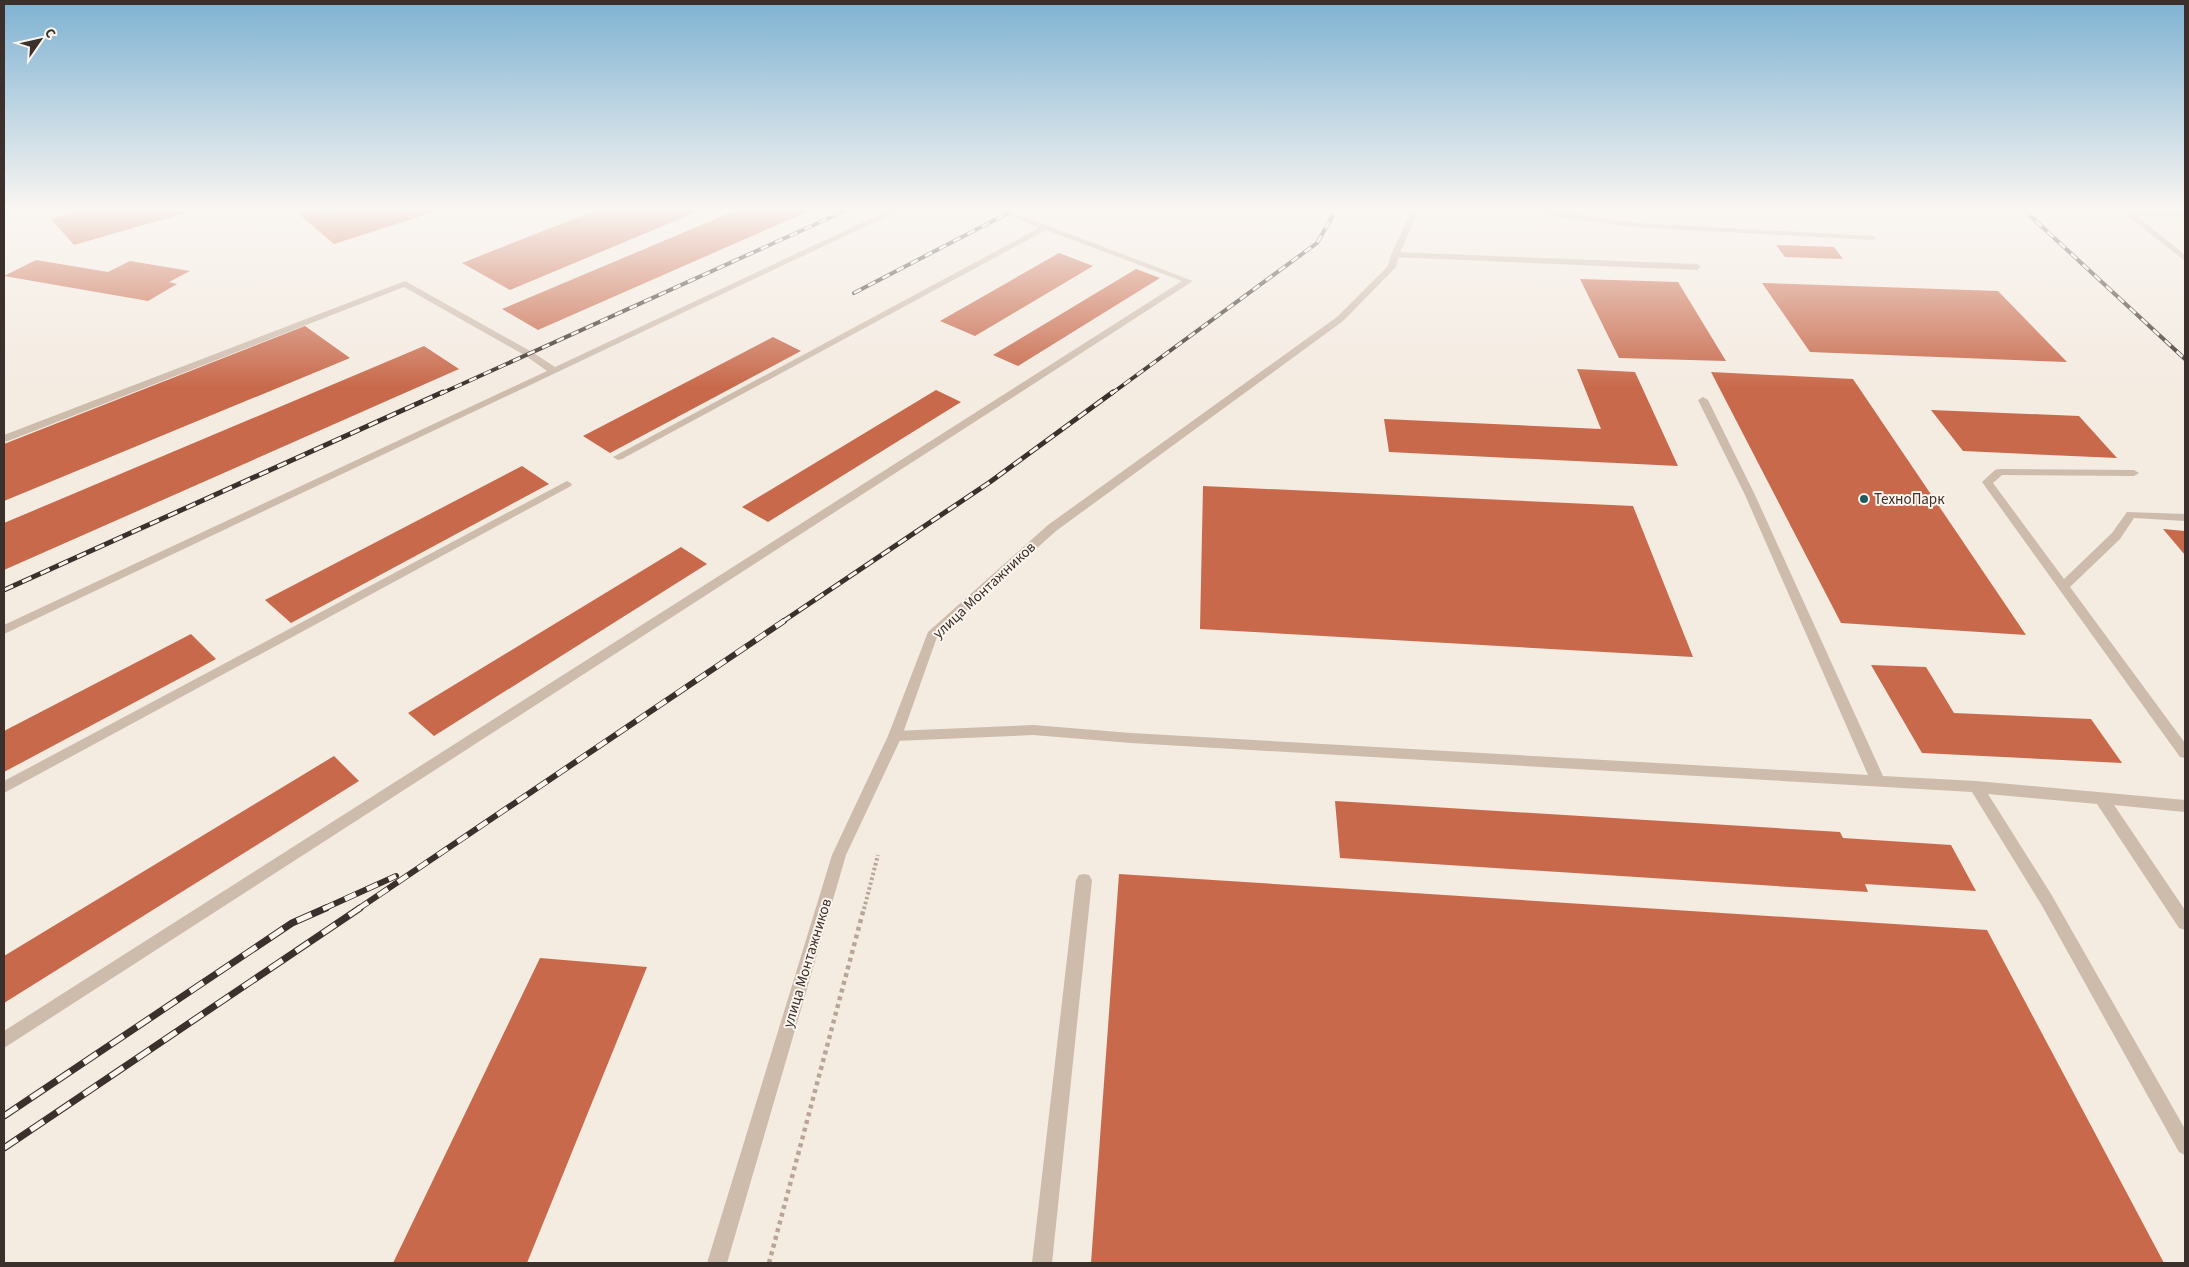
<svg xmlns="http://www.w3.org/2000/svg" width="2189" height="1267" viewBox="0 0 2189 1267" font-family="'Source Sans 3',sans-serif">
<style>
.building{fill:#c8694b}
.lines{fill:none;stroke-linecap:round;stroke-linejoin:round}
.path-far1{stroke:#b9a596;stroke-width:4;stroke-dasharray:2.5 2.5;stroke-linecap:butt}
.path{stroke:#b9a596;stroke-width:4.5;stroke-dasharray:4 4;stroke-linecap:butt}
.service{fill:#cdbbac;fill-rule:evenodd}
.minor{fill:#cdbbac;fill-rule:evenodd}
.rail-far3-casing{stroke:#3b302b;stroke-width:4}
.rail-far2-casing{stroke:#3b302b;stroke-width:5}
.rail-far1-casing{stroke:#3b302b;stroke-width:6}
.rail-casing{stroke:#3b302b;stroke-width:7}
.rail-far3{stroke:#fbf5ee;stroke-width:2.5;stroke-dasharray:8;stroke-linecap:butt}
.rail-far2{stroke:#fbf5ee;stroke-width:3;stroke-dasharray:10;stroke-linecap:butt}
.rail-far1{stroke:#fbf5ee;stroke-width:4.5;stroke-dasharray:12;stroke-linecap:butt}
.rail{stroke:#fbf5ee;stroke-width:5;stroke-dasharray:16;stroke-linecap:butt}
.poi-dot{fill:#1f5a5e;stroke:#fbf5ee;stroke-width:2}
.labels{text-anchor:middle;stroke-width:4;stroke-linejoin:round;paint-order:stroke}
.poi-label{font-size:15px;fill:#3b302b;stroke:#fbf5ee;text-anchor:start}
.street-label{font-size:15px;fill:#3b302b;stroke:#fbf5ee}
</style>
<rect width="100%" height="100%" fill="#f4ebe1"/>
<g class="building">
<path d="M82,210H192V211L74,245L51,219Z"/>
<path d="M294,210H437V211L334,244Z"/>
<path d="M596,210H701L510,290L462,263Z"/>
<path d="M737,210H811L538,330L502,309Z"/>
<path d="M1776,245L1834,247L1843,259L1785,257Z"/>
<path d="M1059,253L1093,266L975,336L940,321Z"/>
<path d="M36,260L108,272L130,261L190,271L169,282L177,284L148,301L4,276Z"/>
<path d="M1136,269L1160,278L1018,366L993,355Z"/>
<path d="M1580,279L1678,282L1726,361L1619,358Z"/>
<path d="M1762,283L1998,291L2067,362L1810,352Z"/>
<path d="M305,326L350,358L4,501V444Z"/>
<path d="M773,337L801,351L610,453L583,436Z"/>
<path d="M424,346L459,369L4,570V523Z"/>
<path d="M1577,369L1635,372L1678,466L1389,452L1384,419L1601,429Z"/>
<path d="M1711,372L1853,379L2026,635L1841,623Z"/>
<path d="M936,390L961,402L768,522L742,507Z"/>
<path d="M1931,410L2079,416L2117,458L1963,451Z"/>
<path d="M522,466L549,484L291,623L265,600Z"/>
<path d="M1203,486L1633,506L1693,657L1200,629Z"/>
<path d="M2163,529L2185,531V555Z"/>
<path d="M681,547L707,564L434,736L408,713Z"/>
<path d="M191,634L216,659L4,772V731Z"/>
<path d="M1871,665L1926,667L1954,713L2091,719L2122,763L1922,753Z"/>
<path d="M334,756L359,781L4,1003V956Z"/>
<path d="M1335,801L1840,832L1843,838L1951,845L1976,891L1865,884L1868,892L1340,858Z"/>
<path d="M1119,874L1987,930L2164,1263H1091Z"/>
<path d="M540,958L647,967L527,1263H393Z"/>
</g>
<g class="lines">
<path class="path-far1" d="M864,909L878,855"/>
<path class="path" d="M769,1263L864,908"/>
<g class="service">
<path d="M889,210H900L4,634V625L547,371L526,356L404,287L8,441L4,442V435L405,281L532,352L555,367Z"/>
<path d="M995,210H1007L1193,281L4,1048V1031L1182,281L1046,230L622,459L618,460L613,457L1039,228Z"/>
<path d="M1534,210H1548L1634,223L1873,236L1877,238L1873,240L1634,227L1555,217Z"/>
<path d="M2126,211L2185,213V217L2137,216L2185,255V261L2126,215Z"/>
<path d="M1395,252L1697,264L1701,267L1697,270L1392,257V253Z"/>
<path d="M1703,397L1708,400L1755,495L1883,776L1976,781L2185,800V812L2114,805L2185,910V930L2179,928L2097,804L1988,794L2051,894L2185,1129V1155L2179,1152L2041,904L1972,792L1131,743L1033,735L895,741L890,740L888,736L890,732L895,731L1033,725L1131,733L1868,775L1745,495L1698,400Z"/>
<path d="M1999,469L2134,470L2139,473L2134,476L2002,475L1993,483L2064,579L2112,533L2127,512L2185,514V521L2134,518L2120,539L2070,587L2185,743V758L2180,757L1982,482L1995,470Z"/>
<path d="M567,481L572,484L571,486L4,793V781Z"/>
<path d="M1084,874L1089,875L1092,880L1052,1263H1032L1076,880L1079,875Z"/>
</g>
<path class="minor" d="M1411,210H1419L1399,255L1396,267L1343,321L1056,531L937,637L902,736L846,855L727,1263H707L832,855L888,736L928,632L1048,525L1337,317L1388,266L1391,255Z"/>
<defs>
<g id="rail-far3">
<path d="M2024,210L2185,359"/>
<path d="M854,293L1014,210"/>
<path d="M440,394L847,210"/>
<path d="M1111,394L1317,243L1336,210"/>
</g>
<g id="rail-far2">
<path d="M4,590L443,392"/>
<path d="M782,622L990,482L1113,392"/>
</g>
<g id="rail-far1">
<path d="M323,909L396,876"/>
<path d="M358,909L784,621"/>
</g>
<g id="rail">
<path d="M4,1116L292,923L326,908"/>
<path d="M4,1148L360,908"/>
</g>
</defs>
<use href="#rail-far3" class="rail-far3-casing"/>
<use href="#rail-far2" class="rail-far2-casing"/>
<use href="#rail-far1" class="rail-far1-casing"/>
<use href="#rail" class="rail-casing"/>
<use href="#rail-far3" class="rail-far3"/>
<use href="#rail-far2" class="rail-far2"/>
<use href="#rail-far1" class="rail-far1"/>
<use href="#rail" class="rail"/>
</g>
<linearGradient id="sky" x2="0" y2="1"><stop stop-color="#7eb2d2"/><stop offset="0.54" stop-color="#faf6f2"/><stop offset="1" stop-color="#faf6f2" stop-opacity="0"/></linearGradient>
<rect width="2189" height="388" fill="url(#sky)"/>
<circle class="poi-dot" cx="1864" cy="499" r="5"/>
<g class="labels">
<g class="poi-label">
<text x="1874" y="504">ТехноПарк</text>
</g>
<g class="street-label">
<text transform="translate(984 590) rotate(-43)" y="5">улица Монтажников</text>
<text transform="translate(807 963) rotate(-73)" y="5">улица Монтажников</text>
</g>
</g>
<rect width="2189" height="1267" fill="none" stroke="#3b302b" stroke-width="10"/>
<g transform="translate(40 40) rotate(56)" stroke="#fbf5ee" stroke-width="4" paint-order="stroke">
<path d="M0-4L9 19L0 12L-9 19Z" fill="#3b302b"/>
<text y="-8" font-size="14" font-weight="bold" text-anchor="middle" fill="#3b302b">С</text>
</g>
</svg>
